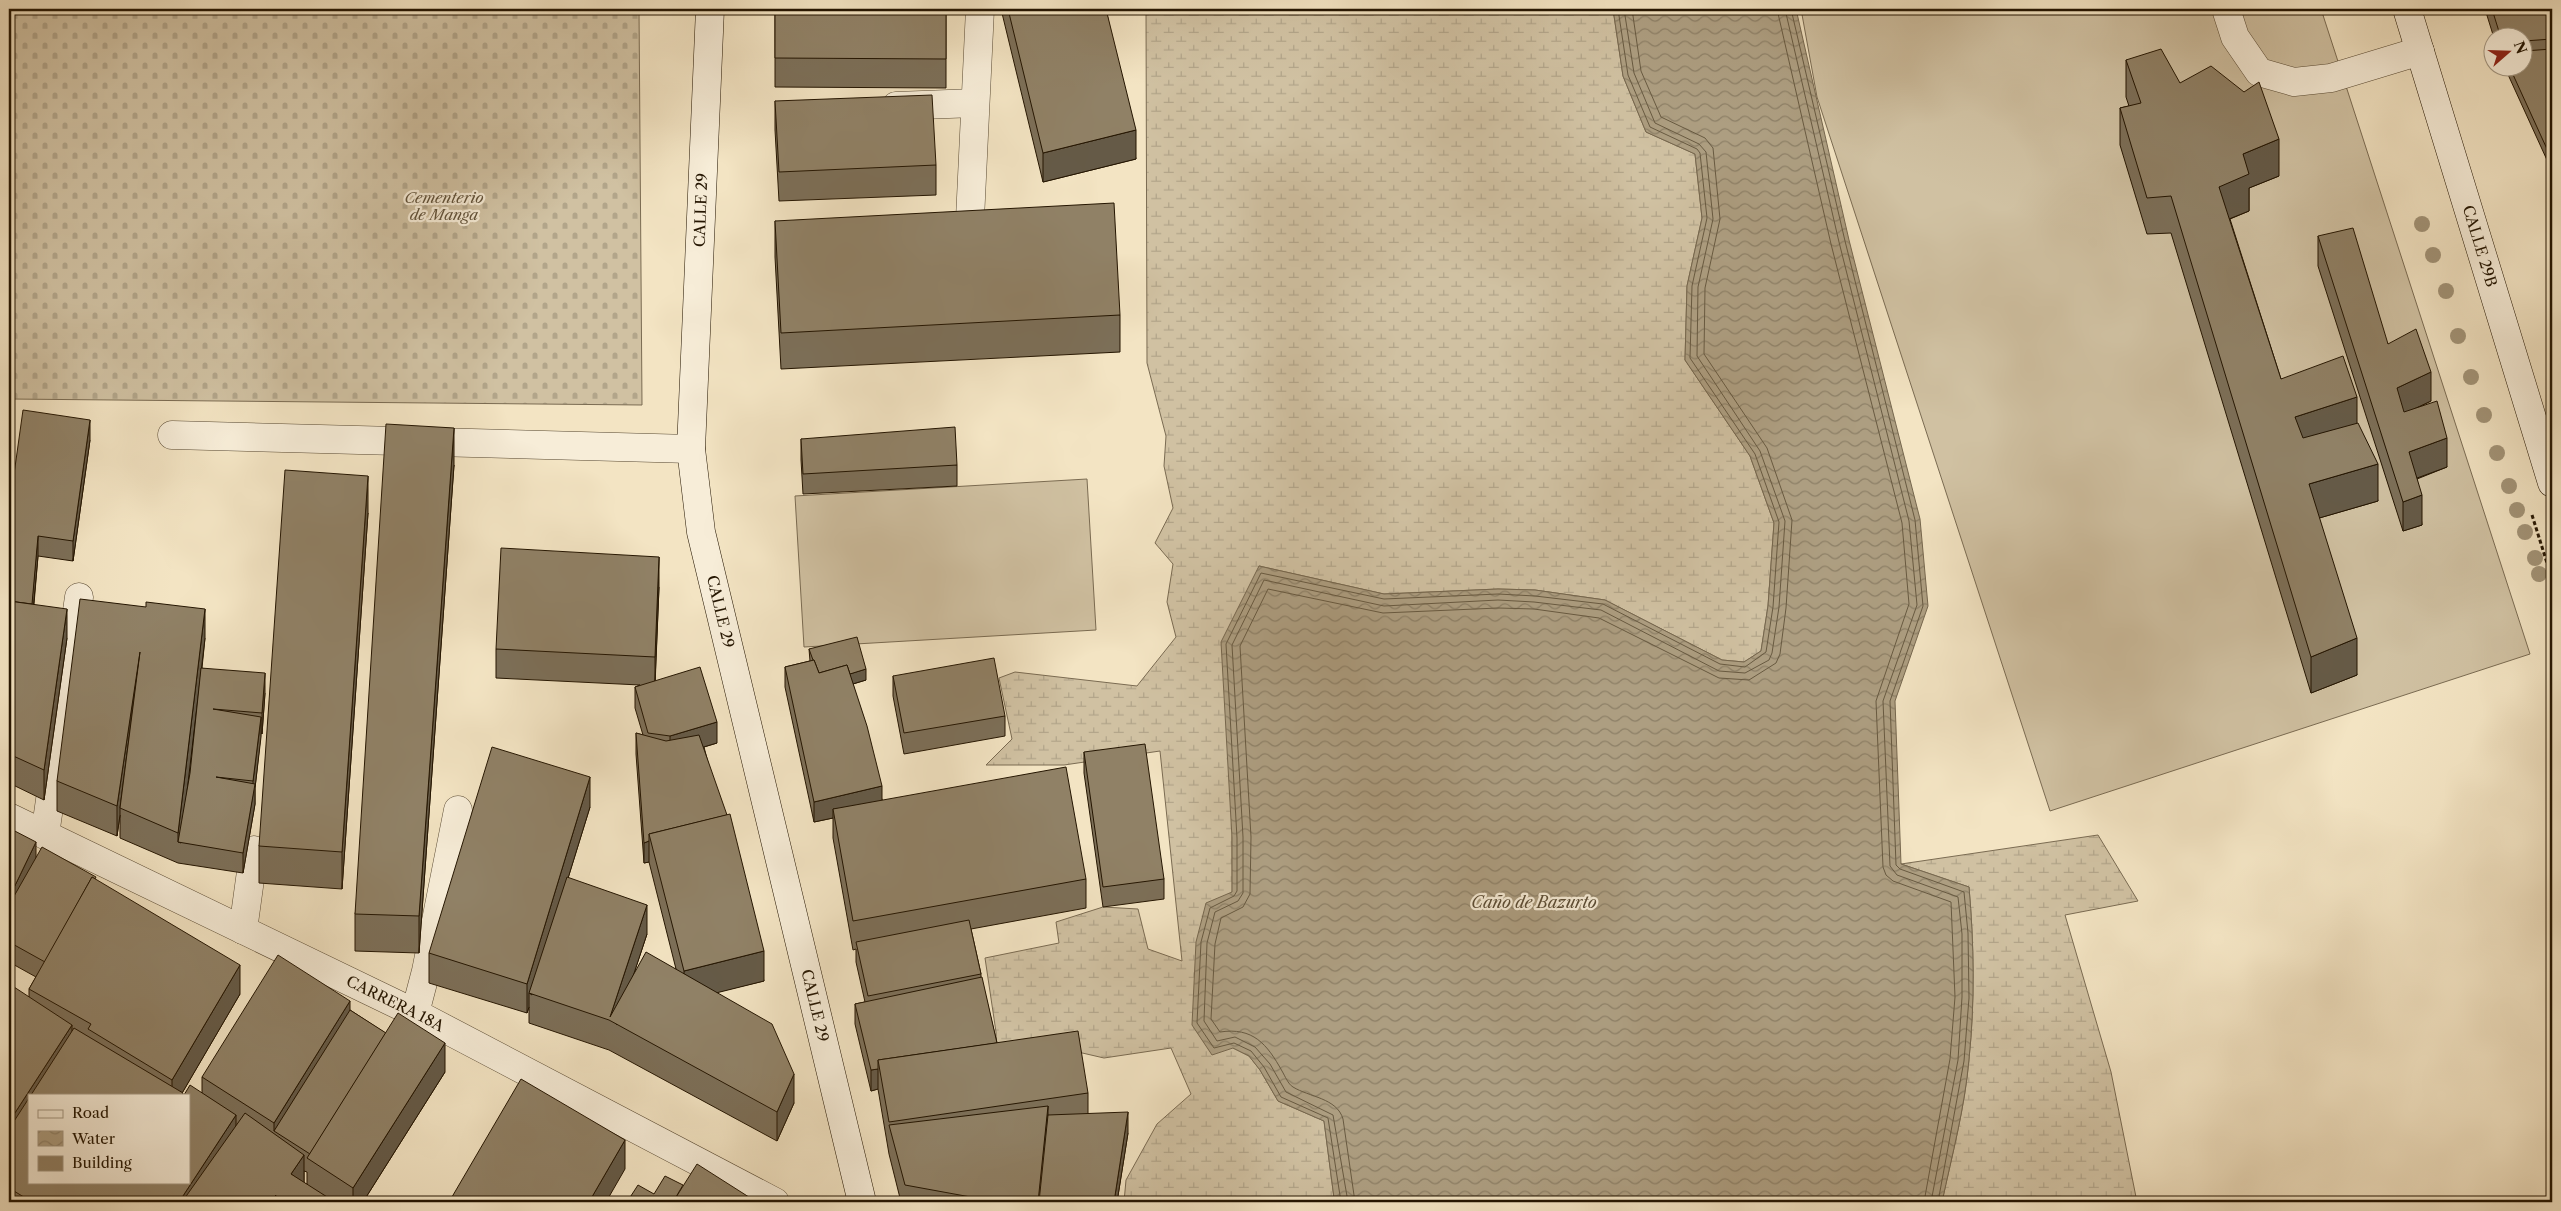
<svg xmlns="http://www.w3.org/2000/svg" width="2561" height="1211" viewBox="0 0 2561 1211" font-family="'Libre Caslon Text',serif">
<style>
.wetland{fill:url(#wetland-marsh);stroke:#7a6b52}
.cemetery{fill:url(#cemetery-stones);stroke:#7a6b52}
.garden{fill:#d0c1a2;stroke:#7a6b52}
.water{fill:url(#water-waves);stroke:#76674e}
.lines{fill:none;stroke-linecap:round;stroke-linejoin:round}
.shore{stroke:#685a41;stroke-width:1}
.service-casing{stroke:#584932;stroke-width:29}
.minor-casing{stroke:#584932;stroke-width:29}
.secondary-casing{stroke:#241501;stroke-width:29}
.path{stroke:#241501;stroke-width:3;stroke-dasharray:4 2.5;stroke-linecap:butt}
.service{stroke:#f7edd8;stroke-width:28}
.minor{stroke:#f7edd8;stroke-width:28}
.secondary{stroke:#f7edd8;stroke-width:28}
.tree{fill:#a29377}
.wall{fill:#7c6f58;stroke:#241501;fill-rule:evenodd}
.shaded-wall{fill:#655a47;stroke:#241501}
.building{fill:#908166;stroke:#241501}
.labels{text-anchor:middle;stroke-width:4.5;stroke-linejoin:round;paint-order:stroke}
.park-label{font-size:15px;font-style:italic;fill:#605139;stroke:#f7edd8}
.street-label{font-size:15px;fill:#241501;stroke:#f7edd8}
.water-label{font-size:16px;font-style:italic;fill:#5b4c34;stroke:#f7edd8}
</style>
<defs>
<pattern id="wetland-marsh" width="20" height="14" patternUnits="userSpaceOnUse" patternTransform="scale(1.25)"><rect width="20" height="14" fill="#d0c1a2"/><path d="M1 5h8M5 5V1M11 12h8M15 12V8" fill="none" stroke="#b2a58a"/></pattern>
<pattern id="cemetery-stones" width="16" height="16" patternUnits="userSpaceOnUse" patternTransform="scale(1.25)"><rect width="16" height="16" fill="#d0c1a2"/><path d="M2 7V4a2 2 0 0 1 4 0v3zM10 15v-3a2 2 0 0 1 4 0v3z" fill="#b2a58a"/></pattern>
<pattern id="water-waves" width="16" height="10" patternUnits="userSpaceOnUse" patternTransform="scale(1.25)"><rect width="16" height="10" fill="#ad9e81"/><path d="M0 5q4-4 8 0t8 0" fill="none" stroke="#8d8067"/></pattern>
</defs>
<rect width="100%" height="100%" fill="#f3e4c3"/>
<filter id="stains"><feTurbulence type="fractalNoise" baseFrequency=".004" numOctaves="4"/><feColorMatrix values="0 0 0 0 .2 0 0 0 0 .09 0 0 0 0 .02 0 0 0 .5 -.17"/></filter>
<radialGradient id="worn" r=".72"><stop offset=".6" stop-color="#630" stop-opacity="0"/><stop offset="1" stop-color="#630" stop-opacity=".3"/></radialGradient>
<g class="wetland">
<path d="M1146,9H1613L1623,76L1646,132L1695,154L1702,218L1687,286L1685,360L1750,456L1774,523L1768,606L1761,651L1744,662L1722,660L1605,600L1535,590L1498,589L1384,594L1259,566L1232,838L1233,1048L1249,1056L1260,1070L1278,1101L1324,1121L1334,1198L1338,1202H1124L1126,1180L1157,1124L1191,1094L1171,1048L1104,1058L1078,1052L997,1064L996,1032L985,958L1059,943L1056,922L1103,907L1138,909L1148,949L1182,961L1160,751L1064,765H986L1012,739L999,678L1015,672L1137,686L1176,637L1167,602L1173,564L1155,543L1173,508L1164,466L1166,436L1147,363Z"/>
<path d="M2098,835L2138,901L2065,915L2111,1072L2137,1202H1942C1952,1155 1965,1107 1969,1059C1975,1002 1974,945 1969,887L1901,864Z"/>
</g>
<path class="cemetery" d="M9,9H639L642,405L9,399Z"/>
<g class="garden">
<path d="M1801,9H2321L2530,654L2050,811L1817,97Z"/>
<path d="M1087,479L1096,630L804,647L795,496Z"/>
</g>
<path class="water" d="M1613,9H1796L1849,240L1920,519L1928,606L1895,701L1901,864L1969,887C1974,944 1975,1001 1969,1059C1965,1107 1952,1155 1942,1202H1338L1334,1198L1324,1121L1278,1101L1260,1070L1249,1056L1233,1048L1212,1055L1192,1025L1196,942L1206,903L1232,892V838L1221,642L1259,566L1384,594L1498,589L1535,590L1605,600L1722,660L1744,662L1761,651L1768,606L1774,523L1750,456L1685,360L1687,286L1702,218L1695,154L1646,132L1623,76Z"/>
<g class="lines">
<g class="shore">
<path d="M1777,9L1831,244L1902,523L1909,604L1876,701L1883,867L1886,875L1893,881L1951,902L1955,997L1950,1059L1924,1202"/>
<path d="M1785,9L1839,242L1909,521L1917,605L1883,701L1890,866L1897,875L1958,897L1962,934V997L1958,1060L1931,1202"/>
<path d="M1791,9L1845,241L1915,520L1923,606L1890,701L1896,865L1900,869L1964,892L1968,933L1969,998L1964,1061L1938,1202"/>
<path d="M1341,1202L1328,1118L1281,1097L1264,1067L1251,1051L1234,1043L1214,1048L1197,1023L1201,942L1210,908L1234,896L1237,891V838L1226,644L1261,573L1384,599L1498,594L1535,596L1603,604L1720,664L1745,667L1766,652L1773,607L1779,522L1755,454L1690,358L1692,286L1707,218L1700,153L1697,149L1650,127L1628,75L1618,9"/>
<path d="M1348,1202L1333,1115L1286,1092L1270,1064L1255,1047L1235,1037L1217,1041L1204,1021L1207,943L1215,912L1238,901L1243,893V837L1232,645L1264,580L1384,606L1498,600L1534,602L1601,610L1719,671L1745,673L1769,660L1772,653L1779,607L1785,521L1760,451L1697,356L1698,287L1713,219L1706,152L1699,144L1655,123L1634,73L1624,9"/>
<path d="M1355,1202L1343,1119C1337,1098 1309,1097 1293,1087C1288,1084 1285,1076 1282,1071C1267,1044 1253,1027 1220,1032L1211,1019L1215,944L1221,918L1243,907L1250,894L1251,837L1240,646L1268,589L1383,613L1498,608L1534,609L1599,618L1719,678L1749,680L1776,663L1780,654L1786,608L1792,520L1767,448L1704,354L1705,288L1720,219L1713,148L1705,138L1661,117L1641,71L1632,9"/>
</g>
<defs>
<g id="service">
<path d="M2226,9L2235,37L2259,72L2294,82L2331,78L2420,51"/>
<path d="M896,106L975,103"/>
<path d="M970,219L980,9"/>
<path d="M172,435L691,449"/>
<path d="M243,930L254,850"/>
<path d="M415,1013L426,971L458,810"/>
</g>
<g id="minor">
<path id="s1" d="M9,817L415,1013L775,1202"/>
<path d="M45,835L79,597"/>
</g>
<g id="secondary">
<path id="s2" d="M710,9L691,449L701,532L862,1202"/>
<path id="s3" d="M2407,9L2552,483"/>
</g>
</defs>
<use href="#service" class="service-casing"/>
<use href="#minor" class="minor-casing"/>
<use href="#secondary" class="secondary-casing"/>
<path class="path" d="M2532,515L2552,579"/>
<use href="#service" class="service"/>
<use href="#minor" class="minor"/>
<use href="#secondary" class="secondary"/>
</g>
<g class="tree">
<circle cx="2422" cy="224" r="8"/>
<circle cx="2433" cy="255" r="8"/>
<circle cx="2446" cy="291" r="8"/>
<circle cx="2458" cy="336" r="8"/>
<circle cx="2471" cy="377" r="8"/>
<circle cx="2484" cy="415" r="8"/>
<circle cx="2497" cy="453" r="8"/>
<circle cx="2509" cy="486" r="8"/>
<circle cx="2517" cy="510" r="8"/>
<circle cx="2525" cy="532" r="8"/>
<circle cx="2535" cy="558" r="8"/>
<circle cx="2539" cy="574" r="8"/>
</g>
<g class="wall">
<path d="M775,9H946V88L775,87Z"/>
<path d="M1001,9H1106L1136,159L1043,182Z"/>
<path d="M2485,9H2552V171L2505,68H2524V38H2494Z"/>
<path d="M2126,60L2180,83L2279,176L2249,188V211L2230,219L2281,379L2357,424L2378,501L2319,518L2357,675L2311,693L2171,233L2147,234L2120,145V108L2129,106L2126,97Z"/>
<path d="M775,101L936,165V195L779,201L775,130Z"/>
<path d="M775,221L1120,315V352L781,369L775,257Z"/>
<path d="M2318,236L2388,344L2431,401L2417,408L2447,467L2417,479L2422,525L2403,531L2318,266Z"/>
<path d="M801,439L957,465V486L803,494L801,460Z"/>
<path d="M90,440L73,561L38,556L34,604L67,638L44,800L9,783V510Z"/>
<path d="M454,465L419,953L355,951V914Z"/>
<path d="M368,513L342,889L259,883V846Z"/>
<path d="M659,587L655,681L717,743L704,747L764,981L717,992L794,1103L777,1141L609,1050L529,1023V1007L527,1013L429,983V953L590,807L568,878L647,934L635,970L676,969L649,862L644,863L636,754V733L643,735L635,708V687L640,685L496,678V649Z"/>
<path d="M146,607L205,638L202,668L265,693L262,734L261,733L255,788V804L243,873L178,863L120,838V815L117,836L57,811V781Z"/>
<path d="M809,649L866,680L853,684L882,800L1086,879V908L971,929L981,974V977L997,1043L1088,1093V1114L1128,1133L1117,1202H901L889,1154L878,1089L871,1091L855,1024V1004L865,1002L856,962V949L853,950L833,838V818L814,822L785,687V667L810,661Z"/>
<path d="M893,676L1005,716V736L904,754L893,696Z"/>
<path d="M1084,752L1164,879V899L1103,907L1084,773Z"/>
<path d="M9,828L36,857L96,880L240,994L182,1093L183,1095L29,1182L202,1093V1077L350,1010L445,1072L363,1202H9V996L29,997V989L36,977L9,962ZM304,1171L307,1172V1184L304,1183Z"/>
</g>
<g class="shaded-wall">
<path d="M1136,130V159L1043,182V153Z"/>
<path d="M2279,139V176L2249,188V211L2219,223V187L2243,154Z"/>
<path d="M2431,372V401L2397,417V388Z"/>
<path d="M2357,397V433L2295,454V417Z"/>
<path d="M90,420V440L73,561V541Z"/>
<path d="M454,428V465L419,953V916Z"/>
<path d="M2447,438V467L2409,481V452Z"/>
<path d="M2378,464V501L2309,521V484Z"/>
<path d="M368,476V513L342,889V852Z"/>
<path d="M2422,495V525L2403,531V502Z"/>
<path d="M38,536V556L31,632V611Z"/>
<path d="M659,557V587L655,686V657Z"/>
<path d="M67,609V638L44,800V770Z"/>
<path d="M205,609V638L181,843L178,842V833Z"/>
<path d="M2357,638V675L2311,693V657Z"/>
<path d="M140,652L120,808V815L117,836V806Z"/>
<path d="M866,669V680L819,694V683Z"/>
<path d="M265,673V693L262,734V713Z"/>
<path d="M261,717V737L255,788V804L243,873V853L253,794V781Z"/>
<path d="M717,722V743L670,757V736Z"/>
<path d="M590,777V807L532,995L529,993V1007L527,1013V984Z"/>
<path d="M882,786V806L833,809V818L814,822V802Z"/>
<path d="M649,841V862L644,863V843Z"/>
<path d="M36,842V862L9,918V898Z"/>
<path d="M647,905V934L617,1025L610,1017Z"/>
<path d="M764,951V981L684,1001V971Z"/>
<path d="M240,965V994L181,1095H172V1080Z"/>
<path d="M350,1001V1030L274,1131V1123Z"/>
<path d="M72,1025V1054L45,1095H29V1120L9,1151V1122Z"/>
<path d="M445,1043V1072L363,1202H353V1188Z"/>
<path d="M878,1069V1089L871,1091V1070Z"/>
<path d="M794,1074V1103L777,1141V1112Z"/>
<path d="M1048,1106V1136L1041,1202H1038Z"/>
<path d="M1128,1112V1133L1117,1202H1114Z"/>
<path d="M236,1115V1144L198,1202H179Z"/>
<path d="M625,1140V1169L606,1202H589Z"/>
<path d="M304,1155V1184L291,1174Z"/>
</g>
<g class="building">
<path d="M775,9H946V59L775,58Z"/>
<path d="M1008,9H1106L1136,130L1043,153Z"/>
<path d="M2492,9H2552V39L2524,41V38H2501Z"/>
<path d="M2161,49L2180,83L2211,66L2244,92L2259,82L2279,139L2243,154L2249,174L2219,187L2281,379L2343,356L2357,397L2295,417L2303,438L2358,423L2378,464L2309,484L2357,638L2311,657L2171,196L2147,198L2120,108L2141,103L2126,60Z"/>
<path d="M2552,49V160L2510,68H2524V51Z"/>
<path d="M932,95L936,165L779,172L775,101Z"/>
<path d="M1114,203L1120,315L781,333L775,221Z"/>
<path d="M2353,228L2388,344L2416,329L2431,372L2397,388L2404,412L2437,401L2447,438L2409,452L2422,495L2403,502L2318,236Z"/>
<path d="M23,410L90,420L73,541L38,536L32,604L9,601V510Z"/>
<path d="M386,424L454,428L419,916L355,914Z"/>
<path d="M955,427L957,465L803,474L801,439Z"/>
<path d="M285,470L368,476L342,852L259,846Z"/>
<path d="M501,548L659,557L655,657L496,649Z"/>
<path d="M80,599L146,607V602L205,609L178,833L120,808L140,652L117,806L57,781Z"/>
<path d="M9,601L67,609L44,770L9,754Z"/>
<path d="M857,637L866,669L850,674L847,665L819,673L814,660H813L809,649Z"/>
<path d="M994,658L1005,716L904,733L893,676Z"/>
<path d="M814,660L819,673L847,665L867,726L882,786L814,802L785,667Z"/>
<path d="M700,667L717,722L670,736L648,733L635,687Z"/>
<path d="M201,668L265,673L262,713L213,709L261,717L253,781L216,777L255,784L243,853L178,842L190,773Z"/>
<path d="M636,733L666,741L699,735L727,815L649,834V841L644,843Z"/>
<path d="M1145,744L1164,879L1103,887L1084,752Z"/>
<path d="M492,747L590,777L527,984L429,953Z"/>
<path d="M1066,767L1086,879L853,921L833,809Z"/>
<path d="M730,814L764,951L684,971L649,834Z"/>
<path d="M9,828L36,842L9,898Z"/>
<path d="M42,847L96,877L95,879L92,877L45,962L9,942V905Z"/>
<path d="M92,877L240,965L172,1080L88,1029L91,1024L29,989Z"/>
<path d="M567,877L647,905L610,1017L646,952L772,1024L794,1074L777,1112L609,1020L529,993Z"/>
<path d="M969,920L981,974L868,996L856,942Z"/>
<path d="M278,955L350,1001L274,1123L202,1077Z"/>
<path d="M982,977L997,1043L878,1060V1069L871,1070L855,1004Z"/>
<path d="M14,987L72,1025L9,1122V996Z"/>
<path d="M350,1010L386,1033L310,1154L274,1131Z"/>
<path d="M398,1013L445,1043L353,1188L307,1158Z"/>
<path d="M74,1028L183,1093L182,1095H31Z"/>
<path d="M1078,1031L1088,1093L889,1122L878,1060Z"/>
<path d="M521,1079L625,1140L589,1202H449Z"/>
<path d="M190,1085L236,1115L179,1202H32L9,1188V1129L29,1098V1182H189V1095H184Z"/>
<path d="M1048,1106L1038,1202H998L905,1185L889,1125Z"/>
<path d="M1128,1112L1114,1202H1039L1048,1115Z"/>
<path d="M245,1113L304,1155L291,1174L335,1202H271L276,1195L271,1202H182Z"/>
<path d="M697,1164L752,1199L750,1202H673Z"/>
<path d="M665,1176L683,1185L673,1202H627L638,1185L654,1194Z"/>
</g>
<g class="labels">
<g class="park-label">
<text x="444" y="203">Cementerio<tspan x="444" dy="17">de Manga</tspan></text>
</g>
<g class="street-label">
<text transform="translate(701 210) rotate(-88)" y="5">CALLE 29</text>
<text dy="5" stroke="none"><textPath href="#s3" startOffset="248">CALLE 29B</textPath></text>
<text dy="5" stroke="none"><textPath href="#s2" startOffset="606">CALLE 29</textPath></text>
<text dy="5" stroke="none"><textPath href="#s1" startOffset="429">CARRERA 18A</textPath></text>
<text dy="5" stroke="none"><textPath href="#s2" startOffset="1011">CALLE 29</textPath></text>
</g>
<g class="water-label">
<text x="1534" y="908">Caño de Bazurto</text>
</g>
</g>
<rect width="2561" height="1211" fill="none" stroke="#f3e4c3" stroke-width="30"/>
<rect x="10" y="10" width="2541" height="1191" fill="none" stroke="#241501" stroke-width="2.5"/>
<rect x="15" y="15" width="2531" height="1181" fill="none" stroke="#241501"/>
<rect x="28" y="1094" width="162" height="90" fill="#f7edd8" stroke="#a39782"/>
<rect x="38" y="1110" width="25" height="8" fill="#f7edd8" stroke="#a39782"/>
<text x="72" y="1118" font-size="15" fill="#241501">Road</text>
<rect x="38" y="1131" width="25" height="15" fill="url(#water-waves)" stroke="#a39782"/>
<text x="72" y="1144" font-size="15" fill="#241501">Water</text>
<rect x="38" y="1156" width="25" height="15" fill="#908166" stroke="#a39782"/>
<text x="72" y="1168" font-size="15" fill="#241501">Building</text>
<g transform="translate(2508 52) rotate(70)"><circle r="24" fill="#f7edd8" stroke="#a39782"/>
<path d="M0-4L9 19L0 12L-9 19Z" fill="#8f2418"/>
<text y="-8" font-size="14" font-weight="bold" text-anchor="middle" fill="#241501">N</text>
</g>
<rect width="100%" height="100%" filter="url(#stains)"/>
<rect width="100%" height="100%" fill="url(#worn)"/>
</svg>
